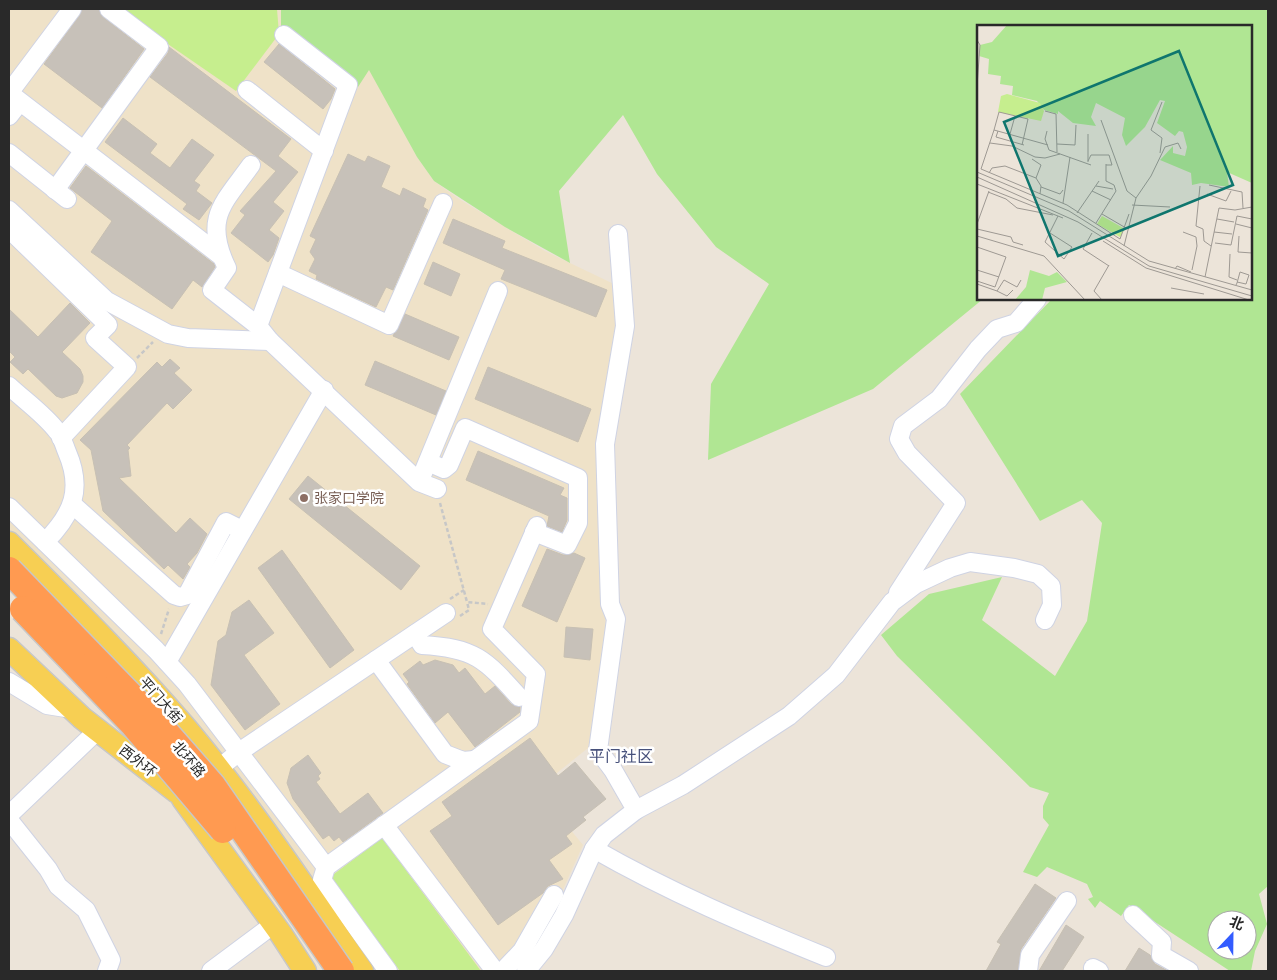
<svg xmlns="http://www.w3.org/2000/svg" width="1277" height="980" viewBox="0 0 1277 980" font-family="'Space Grotesk','Noto Sans SC',sans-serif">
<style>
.education{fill:#efe2c8}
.green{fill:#b0e693;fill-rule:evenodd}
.pitch{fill:#c6ee8e}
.building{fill:#c7c1b9;stroke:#c7c0b3}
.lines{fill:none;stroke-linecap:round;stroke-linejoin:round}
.minor-casing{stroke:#cfd3e3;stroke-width:20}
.major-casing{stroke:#c7c7c7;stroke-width:25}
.path{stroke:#c7c7c7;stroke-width:2.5;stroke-dasharray:4 2.5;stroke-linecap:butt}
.minor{stroke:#fff;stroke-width:18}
.major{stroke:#f7cf53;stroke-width:22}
.highway-bridge-casing{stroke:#c7c7c7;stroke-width:29;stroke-linecap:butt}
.highway-bridge{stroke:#ff9a51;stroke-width:26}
.education-dot{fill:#8d6e63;stroke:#fff;stroke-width:2}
.labels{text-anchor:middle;stroke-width:5;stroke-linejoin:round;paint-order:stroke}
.education-label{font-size:14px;fill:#785e54;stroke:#fff;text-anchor:start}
.street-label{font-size:14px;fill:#292929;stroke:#fff}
.quarter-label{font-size:16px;fill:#47517b;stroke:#fff}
.inset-road{fill:none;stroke:#9e9993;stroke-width:1}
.view{fill:#0f766e;fill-opacity:0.15;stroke:#0f766e;stroke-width:2.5}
.inset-edge{fill:none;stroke:#292929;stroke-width:2.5}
</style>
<rect width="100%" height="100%" fill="#ece4d9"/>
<path class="education" d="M9,9H281V28L357,86L369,69L417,157L434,181L459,199L545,251L618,286L619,344L598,462L606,633L594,721L588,748L537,789L583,845L537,947L515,971H369L9,536Z"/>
<path class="green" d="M281,9H1268V886L1259,894L1267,924L1255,951L1251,971H1230L1129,905L1121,916L1100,901L1095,908L1088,899L1093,897L1087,884L1047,867L1037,877L1023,872L1049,825L1043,818V806L1049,793L1030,787L897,656L881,635L929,594L1002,577L982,620L1055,676L1087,621L1102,523L1082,500L1040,521L960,394L1052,299H1251V26H978V299H983L873,389L708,460L711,384L769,284L716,247L657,174L623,115L559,191L570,263L505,227L434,181L417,157L369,70L358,87L281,28ZM1217,920H1247V950H1217Z"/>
<g class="pitch">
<path d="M117,9H277L279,34L236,91Z"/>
<path d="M382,838L481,971H400L330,877Z"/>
</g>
<g class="building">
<path d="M82,9H99L103,17L144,49L102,108L44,64L80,15Z"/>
<path d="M279,44L335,89L331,99L323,109L264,62Z"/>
<path d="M169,47L291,139L278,156L298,172L273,202L284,211L269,230L279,238L273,255L268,262L231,233L245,215L240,211L276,171L150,77L168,53Z"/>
<path d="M123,118L157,144L150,153L170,168L192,139L214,155L194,181L200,185L196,191L212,203L199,220L183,209L187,204L105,142Z"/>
<path d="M348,154L365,162L368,156L390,166L381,187L400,196L403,188L426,199L423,207L428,210L393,290L386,287L376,307L316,279L317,275L309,271L315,259L310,252L316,239L310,236Z"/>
<path d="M86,166L214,264L215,267L202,287L193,280L172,309L91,252L112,221L70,188Z"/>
<path d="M453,219L505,241L502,248L607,290L596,317L501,279L505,270L443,243Z"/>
<path d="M433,262L460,274L451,296L424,284Z"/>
<path d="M70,303L90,323L62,352L80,369L83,376V382L77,393L62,398L56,396L28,369L23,374L10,362L15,357L9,351V309L38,337Z"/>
<path d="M405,314L459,337L449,360L393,336Z"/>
<path d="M170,359L180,368L174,373L192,390L173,409L167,403L127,445L130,448L128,450L131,476L119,478L176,533L190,518L207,534L197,553L187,564L190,567L183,579L168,565L164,569L103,511L91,450L80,440L157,362L162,367Z"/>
<path d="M375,361L446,391L436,415L365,385Z"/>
<path d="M488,367L591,409L578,442L475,399Z"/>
<path d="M478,451L564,488L560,495L567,498V520L562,532L547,526L549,516L466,480Z"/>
<path d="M308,476L420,566L401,590L289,499Z"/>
<path d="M547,549L563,555L574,553L585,558L557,622L522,606Z"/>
<path d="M282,550L354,650L330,668L258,568Z"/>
<path d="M249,600L274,633L244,655L280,704L245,730L211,685L218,641L226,635L232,612Z"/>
<path d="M566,627L593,629L590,660L564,657Z"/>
<path d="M435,660L453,665L459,673L465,668L485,694L495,686L511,704L520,707V712L475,747L448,712L435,723L407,684L409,682L403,674L420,661L423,665Z"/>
<path d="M530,738L558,776L575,762L606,799L583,817L586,820L566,836L572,844L549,860L563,879L548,886L543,893L498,925L430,831L452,816L442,802Z"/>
<path d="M308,755L321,773L318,776L320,779L316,782L340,814L368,793L383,813L343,842L339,837L334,841L329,835L323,839L293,799L287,783L291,768Z"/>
<path d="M1035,884L1056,898L1021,949L1018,971H986L1001,944L997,942Z"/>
<path d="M1066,925L1084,937L1062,971H1039Z"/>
<path d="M1139,948L1150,955L1155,964L1168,971H1125Z"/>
</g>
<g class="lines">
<defs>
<g id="minor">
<path d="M247,90L324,151"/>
<path d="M9,93L221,256"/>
<path d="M9,93L72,9"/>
<path d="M9,116L20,102"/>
<path d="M9,153L67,199"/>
<path d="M251,165C223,204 203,218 227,268L212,290L258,326L270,341L419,482L437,489"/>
<path d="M55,190L159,47L109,9"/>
<path d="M9,210L107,301L168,334L188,338L270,341"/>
<path d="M9,229L108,325L95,338L127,367L61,438"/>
<path d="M278,273L389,325L443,203"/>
<path d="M258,326L348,85L284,35"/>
<path d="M9,386C24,400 44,414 57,431C62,436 64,445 67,452C83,489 73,514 45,542"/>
<path d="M428,462L444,469L449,465L465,428L578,478V523L567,545L534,532"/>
<path d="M423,473L498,291"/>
<path d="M72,504L174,595L180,597L187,595L226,522L242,530"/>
<path d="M9,507L156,650L187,684L326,867"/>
<path d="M898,593L956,503L907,453L899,439L903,426L939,399L978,349L997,329L1016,323L1037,299"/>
<path d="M415,634L422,645C475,648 485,659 519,697"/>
<path d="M376,660L445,754L463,761L474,760"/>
<path d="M167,662L324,390"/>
<path d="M9,682L47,705L72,709"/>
<path d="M218,769L239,752L446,613"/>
<path d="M636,810L683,785L789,716L836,675L892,602L916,584L950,568L970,562L1014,568L1038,574L1051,586L1052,605L1045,620"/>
<path d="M9,815L98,730"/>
<path d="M9,820L48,869L58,886L86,910L111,960L107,971"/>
<path d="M384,825L495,971"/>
<path d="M594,849C669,892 747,925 826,957"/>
<path d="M1133,915L1162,942L1161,955L1189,971"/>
<path d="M1093,968L1099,971"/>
<path d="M211,971L274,924"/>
<path d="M388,971L322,880L326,867L529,721L536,674L492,629L537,526"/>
<path d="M503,971L522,951L554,895"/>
<path d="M526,971L544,949L564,915L594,849L604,835L636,810L613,770L598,750L616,619L610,604L605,444L625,326L618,234"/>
<path d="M1028,971L1030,955L1067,901"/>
</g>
<g id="major">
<path d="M9,543C69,603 129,662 184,726C249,803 305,888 362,971"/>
<path d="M9,649L82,718L177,792L187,784"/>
<path d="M183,799L281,934L305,971"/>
</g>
</defs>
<use href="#minor" class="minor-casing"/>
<use href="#major" class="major-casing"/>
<g class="path">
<path d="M137,358L153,342"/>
<path d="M440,503L467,602L488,604"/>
<path d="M450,599L464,590"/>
<path d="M460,616L469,610L467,602"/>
<path d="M161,634L169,609"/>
</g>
<use href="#minor" class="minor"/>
<use href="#major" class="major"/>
<defs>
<g id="highway-bridge">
<path d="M9,570L162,728L212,785L341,971"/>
<path d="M23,609L133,724L223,830"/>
</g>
</defs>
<use href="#highway-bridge" class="highway-bridge-casing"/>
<use href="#highway-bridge" class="highway-bridge"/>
</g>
<circle class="education-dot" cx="304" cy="498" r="5"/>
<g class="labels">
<g class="education-label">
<text x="314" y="503">张家口学院</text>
</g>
<g class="street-label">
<text transform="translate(161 700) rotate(49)" y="5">平门大街</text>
<text transform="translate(189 759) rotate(50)" y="5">北环路</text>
<text transform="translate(138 761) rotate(38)" y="5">西外环</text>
</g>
<g class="quarter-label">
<text x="621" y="762">平门社区</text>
</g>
</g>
<g transform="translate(977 25)">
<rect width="275" height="275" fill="#ece4d9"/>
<path d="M30,0H275V158L250,147L252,162L224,158L215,160L214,148L183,135L196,121V128L208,131L210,122L206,107L202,106L198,111L180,98L188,76L183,75L168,102L149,121L145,110L148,93L119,78L114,92L119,101L96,98L81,86V89L67,85L60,76L35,70L36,61L23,59L24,51L11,49L12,34L2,31L3,20L15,17ZM53,245L72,251L80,247L90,257L68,263L65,275H38L49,262Z" fill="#b0e693"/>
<path d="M30,69L63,78L67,86L64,96L21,87L24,71ZM125,191L148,204L143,212L120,199Z" fill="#c6ee8e"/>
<path class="inset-road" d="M0,15L3,20L0,61M68,86L79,89L80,127M124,95L150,166L159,173L147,221M17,105L22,87L51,94L45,120M21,106L19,112L47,120M70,106L68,114L72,125L114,140M33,109L38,91M13,118L35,121L58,132L68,133L83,129M80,119L98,120L99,100M71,120L17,105L4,144L90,180L143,214L152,189M183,128L185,113L174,105L185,77M55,134L64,140L59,153M111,136L114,130H132L135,140H129M111,137V109M0,147L92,186L172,236L275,265M12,148L15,143L28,141L59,153L64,161L63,169M0,152L101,197L172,241L275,271M0,159L86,193M232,160L265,167L266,183M119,161L136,164M223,161L219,201L226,204L227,216L234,221M64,162L83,169L86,165M115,166L134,175M11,167L29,174L40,183L76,190M230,169L249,176L254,166M159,173L174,151L188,122L201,118L204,124M86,178L93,132M155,180L193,182M100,188L122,156M125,189L149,203M240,194L257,197M119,198L139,166L137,160L129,156V139M0,199L12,166M259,199L275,203M0,204L34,212L36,217L46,220M206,207L219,212L220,221L215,245M237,207L255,209M73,208L95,222L87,234L68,217L81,191M115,208L106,224L132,241M0,211L67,231L108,275M262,211L261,227L275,228M126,216L169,243L272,275M238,218L254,220L260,191L275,194M0,222L29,232L18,262L0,256M253,229L252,252L260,255M198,244L200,241L214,247M0,245L22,252M228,252L242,183L258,185L275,182M0,259L20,266L27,255L40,262L44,255M259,260L260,258L263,247L272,250L269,259L260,257M194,263L227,269M20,266L30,271L36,265M125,275L117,266L132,240"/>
<path class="view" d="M202,26L256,160L81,231L27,97Z"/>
<rect width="275" height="275" class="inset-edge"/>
</g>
<rect width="1277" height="980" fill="none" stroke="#292929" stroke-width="20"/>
<g transform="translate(1232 935) rotate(22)"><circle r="24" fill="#ffffff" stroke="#a9a9a9"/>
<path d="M0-4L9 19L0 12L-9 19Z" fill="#335cff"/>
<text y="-8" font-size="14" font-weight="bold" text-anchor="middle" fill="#292929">北</text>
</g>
</svg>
